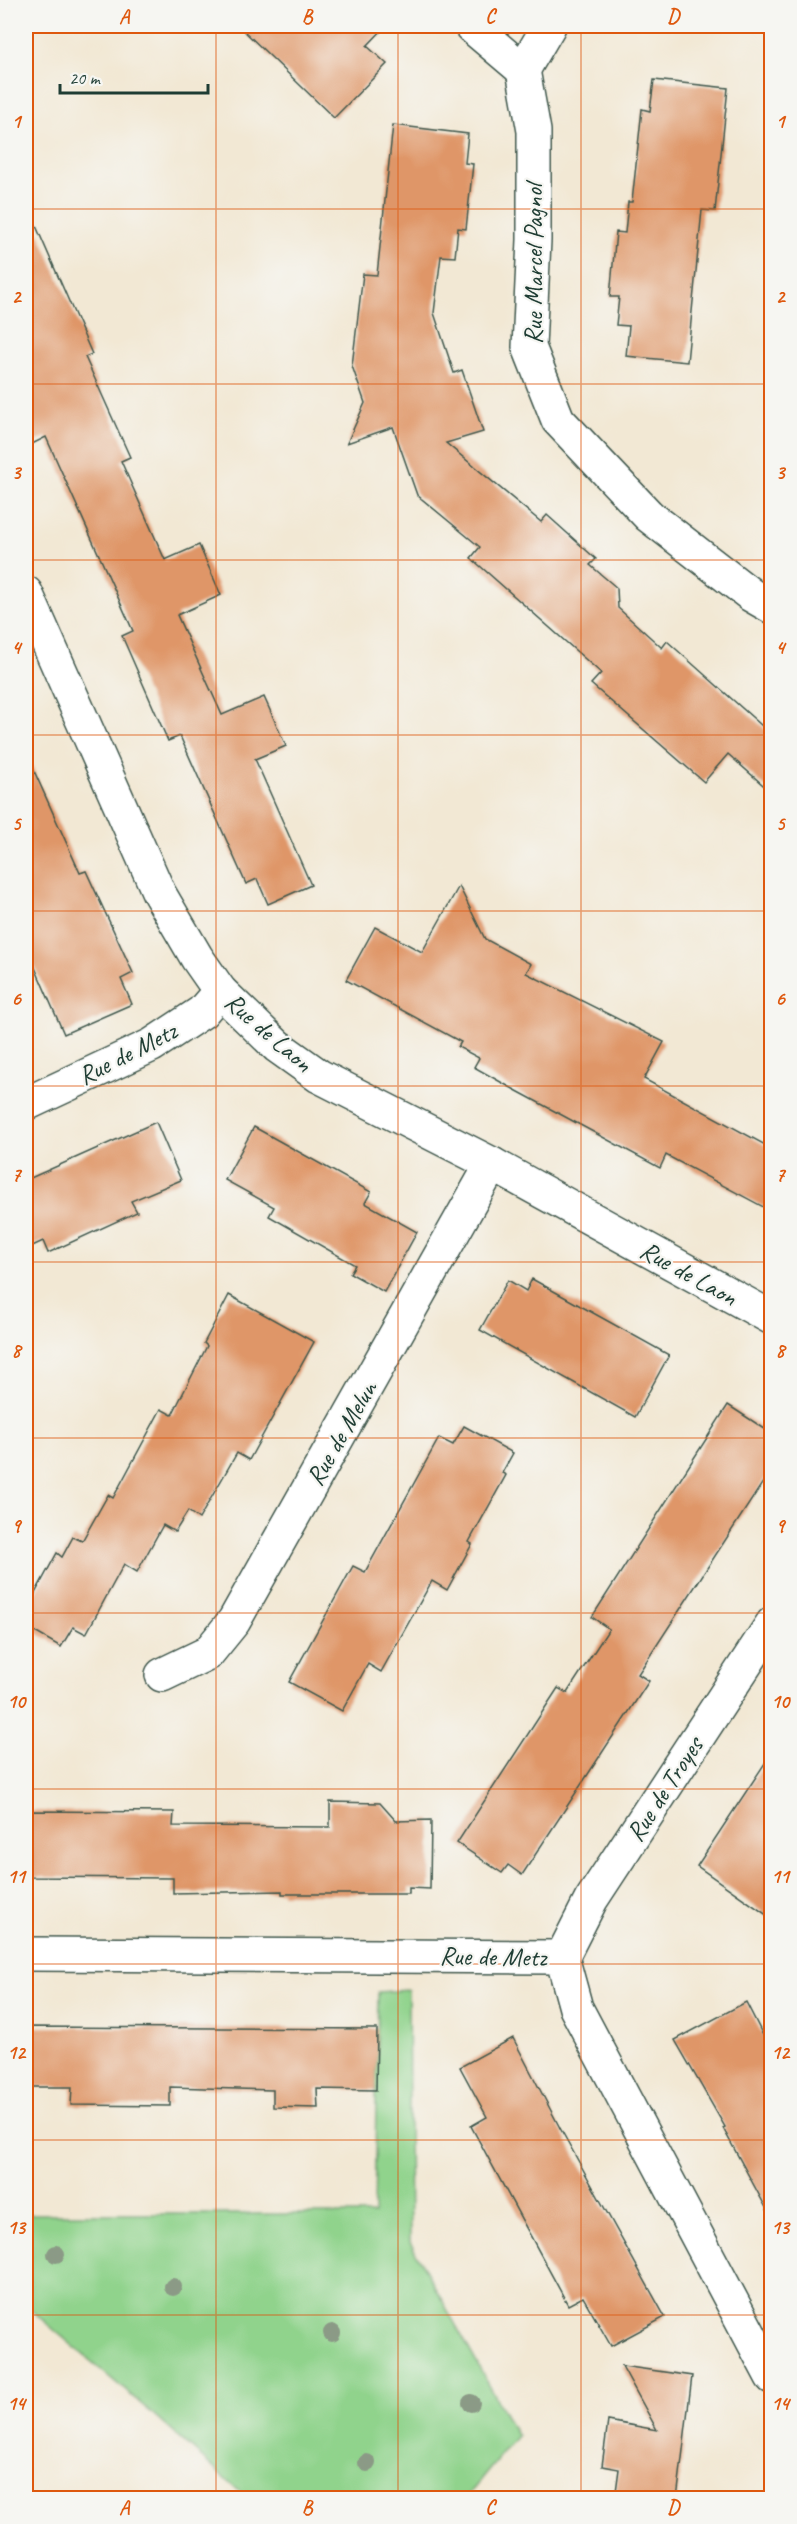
<svg xmlns="http://www.w3.org/2000/svg" width="797" height="2524" viewBox="0 0 797 2524" font-family="Caveat,sans-serif">
<style>
.green{fill:#90d38c;stroke:#588860;stroke-width:1.5}
.building{fill:#df9668}
.lines{fill:none;stroke-linecap:round;stroke-linejoin:round}
.minor-casing{stroke:#3f574c;stroke-width:36}
.minor{stroke:#fff;stroke-width:33}
.tree{fill:#8b9a86}
.grid{fill:none;stroke:#de580e;stroke-width:1.5;stroke-opacity:0.55}
.labels{text-anchor:middle;stroke-width:4.5;stroke-linejoin:round;paint-order:stroke}
.street-label{font-size:26px;fill:#1f3d34;stroke:#f6f6f2}
.neatline{fill:none;stroke:#de580e;stroke-width:2}
.grid-label{font-size:20px;text-anchor:middle;font-weight:bold;fill:#de580e}
</style>
<rect width="100%" height="100%" fill="#f6f6f2"/>
<filter id="ink" filterUnits="userSpaceOnUse"><feTurbulence type="fractalNoise" baseFrequency=".0167" numOctaves="2"/><feDisplacementMap in="SourceGraphic" scale="12" xChannelSelector="R" yChannelSelector="G"/><feConvolveMatrix kernelMatrix="1 2 1 2 8 2 1 2 1" color-interpolation-filters="sRGB"/></filter>
<filter id="wash" filterUnits="userSpaceOnUse"><feTurbulence type="fractalNoise" baseFrequency=".008" numOctaves="4" result="noise"/><feDisplacementMap in="SourceGraphic" scale="24" xChannelSelector="R" yChannelSelector="G"/><feGaussianBlur stdDeviation="1.35" result="paint"/><feColorMatrix in="noise" values="0 0 0 0 0 0 0 0 0 0 0 0 0 0 0 0 0 1.4 0 .05"/><feComposite in="paint" operator="in"/></filter>
<g filter="url(#wash)">
<rect width="100%" height="100%" fill="#f2e8d4"/>
<path class="green" d="M408,1990L410,2242L517,2436L466,2498H247L154,2415L26,2306V2214H374L378,1992Z"/>
<g id="blocks">
<g class="building">
<path d="M239,26H386L367,46L387,64L334,118Z"/>
<path d="M654,80L728,88L715,211L702,210L687,362L626,356L629,326L616,325L619,297H610L616,232L625,233L628,202H632L642,109L650,111Z"/>
<path d="M393,125L468,134L465,163L473,164L466,229L458,228L455,257L441,256L434,313L454,373L462,370L483,432L446,443L541,522L547,515L596,559L590,565L617,588L618,608L662,648L667,641L771,734V792L728,754L704,782L591,684L601,673L471,558L480,547L417,495L393,427L347,443L365,403L352,366L363,274L377,275Z"/>
<path d="M26,203L92,354L85,357L130,457L121,461L165,560L199,545L221,595L177,615L222,715L264,697L286,746L255,759L311,885L268,904L257,879L246,884L180,736L168,741L122,636L133,631L46,437L26,447Z"/>
<path d="M26,753L80,873L86,871L133,973L121,979L132,1004L64,1034L26,947Z"/>
<path d="M459,886L485,939L531,964L526,973L664,1042L644,1079L771,1148V1211L666,1155L660,1168L506,1085L474,1067L479,1058L458,1047L461,1042L346,980L375,927L422,952Z"/>
<path d="M156,1122L181,1180L131,1201L137,1212L48,1253L43,1241L26,1249V1180Z"/>
<path d="M254,1127L371,1192L365,1203L417,1232L384,1292L350,1273L355,1265L269,1216L274,1207L225,1180Z"/>
<path d="M532,1279L669,1355L635,1417L480,1330L508,1280L526,1291Z"/>
<path d="M229,1295L314,1342L249,1460L237,1453L199,1519L188,1511L175,1532L163,1525L137,1572L124,1564L86,1634L73,1627L61,1647L26,1627V1610L57,1553L62,1557L73,1537L82,1541L108,1495L113,1498L161,1409L172,1415L207,1346L204,1343Z"/>
<path d="M728,1405L771,1433V1470L638,1674L649,1681L522,1875L508,1865L502,1873L457,1843L558,1688L567,1693L609,1629L592,1617Z"/>
<path d="M464,1426L513,1453L502,1473L506,1475L469,1542L472,1544L447,1590L432,1581L381,1672L368,1664L342,1711L289,1682L353,1566L365,1572L439,1438L453,1445Z"/>
<path d="M771,1754V1918L697,1866Z"/>
<path d="M330,1802L380,1803L396,1821L431,1820L430,1889L409,1888V1894H282V1891L173,1893V1878L26,1877V1811L174,1812L173,1826L330,1827Z"/>
<path d="M746,2002L771,2051V2217L723,2128L725,2127L675,2040Z"/>
<path d="M26,2027L377,2029L376,2090L317,2089L318,2108L273,2107V2090L170,2087V2106L71,2105L72,2087H26Z"/>
<path d="M513,2038L560,2128L665,2317L611,2346L583,2297L568,2305L471,2126L487,2117L460,2067Z"/>
<path d="M622,2366L692,2376L677,2499H615L619,2469L602,2466L608,2421L657,2430Z"/>
</g>
</g>
</g>
<g filter="url(#ink)">
<use href="#blocks" fill-opacity="0" stroke="#3f574c" stroke-width="1.5"/>
<g class="lines">
<defs>
<g id="minor">
<path d="M471,26L523,70"/>
<path d="M523,70L534,131V240L529,347L558,420L649,516L751,595L772,607"/>
<path d="M523,70L549,26"/>
<path d="M26,593L159,893L197,958L220,991L277,1046L319,1076L492,1164L772,1318"/>
<path d="M26,1104L152,1045L202,1012L220,991"/>
<path d="M162,1675L208,1653L234,1621L492,1164"/>
<path d="M26,1954L562,1957L576,2008L772,2377"/>
<path d="M562,1957L591,1900L772,1624"/>
</g>
</defs>
<use href="#minor" class="minor-casing"/>
<use href="#minor" class="minor"/>
</g>
<g class="tree">
<circle cx="56" cy="2254" r="9"/>
<circle cx="173" cy="2287" r="9"/>
<circle cx="332" cy="2333" r="9"/>
<circle cx="471" cy="2403" r="9"/>
<circle cx="367" cy="2463" r="9"/>
</g>
</g>
<path class="grid" d="M216,26V2498M398,26V2498M581,26V2498M26,209H772M26,384H772M26,560H772M26,735H772M26,911H772M26,1086H772M26,1262H772M26,1438H772M26,1613H772M26,1789H772M26,1964H772M26,2140H772M26,2315H772"/>
<g class="labels">
<g class="street-label">
<text transform="translate(533 264) rotate(-90)" y="9">Rue Marcel Pagnol</text>
<text transform="translate(269 1032) rotate(41)" y="9">Rue de Laon</text>
<text transform="translate(127 1053) rotate(-27)" y="9">Rue de Metz</text>
<text transform="translate(689 1273) rotate(29)" y="9">Rue de Laon</text>
<text transform="translate(341 1433) rotate(-60)" y="9">Rue de Melun</text>
<text transform="translate(664 1789) rotate(-57)" y="9">Rue de Troyes</text>
<text transform="translate(493 1956) rotate(1)" y="9">Rue de Metz</text>
</g>
</g>
<rect width="797" height="2524" fill="none" stroke="#f6f6f2" stroke-width="66"/>
<path d="M60 84v9h148v-9" fill="none" stroke="#1f3d34" stroke-width="3"/>
<text x="69" y="84" font-size="18" fill="#1f3d34" stroke="#f6f6f2" stroke-width="4.5" paint-order="stroke">20 m</text>
<rect x="33" y="33" width="731" height="2458" class="neatline"/>
<g class="grid-label">
<text x="124" y="23">A</text>
<text x="307" y="23">B</text>
<text x="490" y="23">C</text>
<text x="673" y="23">D</text>
<text x="16" y="128">1</text>
<text x="780" y="128">1</text>
<text x="16" y="303">2</text>
<text x="780" y="303">2</text>
<text x="16" y="479">3</text>
<text x="780" y="479">3</text>
<text x="16" y="654">4</text>
<text x="780" y="654">4</text>
<text x="16" y="830">5</text>
<text x="780" y="830">5</text>
<text x="16" y="1005">6</text>
<text x="780" y="1005">6</text>
<text x="16" y="1181">7</text>
<text x="780" y="1181">7</text>
<text x="16" y="1357">8</text>
<text x="780" y="1357">8</text>
<text x="16" y="1532">9</text>
<text x="780" y="1532">9</text>
<text x="16" y="1708">10</text>
<text x="780" y="1708">10</text>
<text x="16" y="1883">11</text>
<text x="780" y="1883">11</text>
<text x="16" y="2059">12</text>
<text x="780" y="2059">12</text>
<text x="16" y="2234">13</text>
<text x="780" y="2234">13</text>
<text x="16" y="2410">14</text>
<text x="780" y="2410">14</text>
<text x="124" y="2514">A</text>
<text x="307" y="2514">B</text>
<text x="490" y="2514">C</text>
<text x="673" y="2514">D</text>
</g>
</svg>
